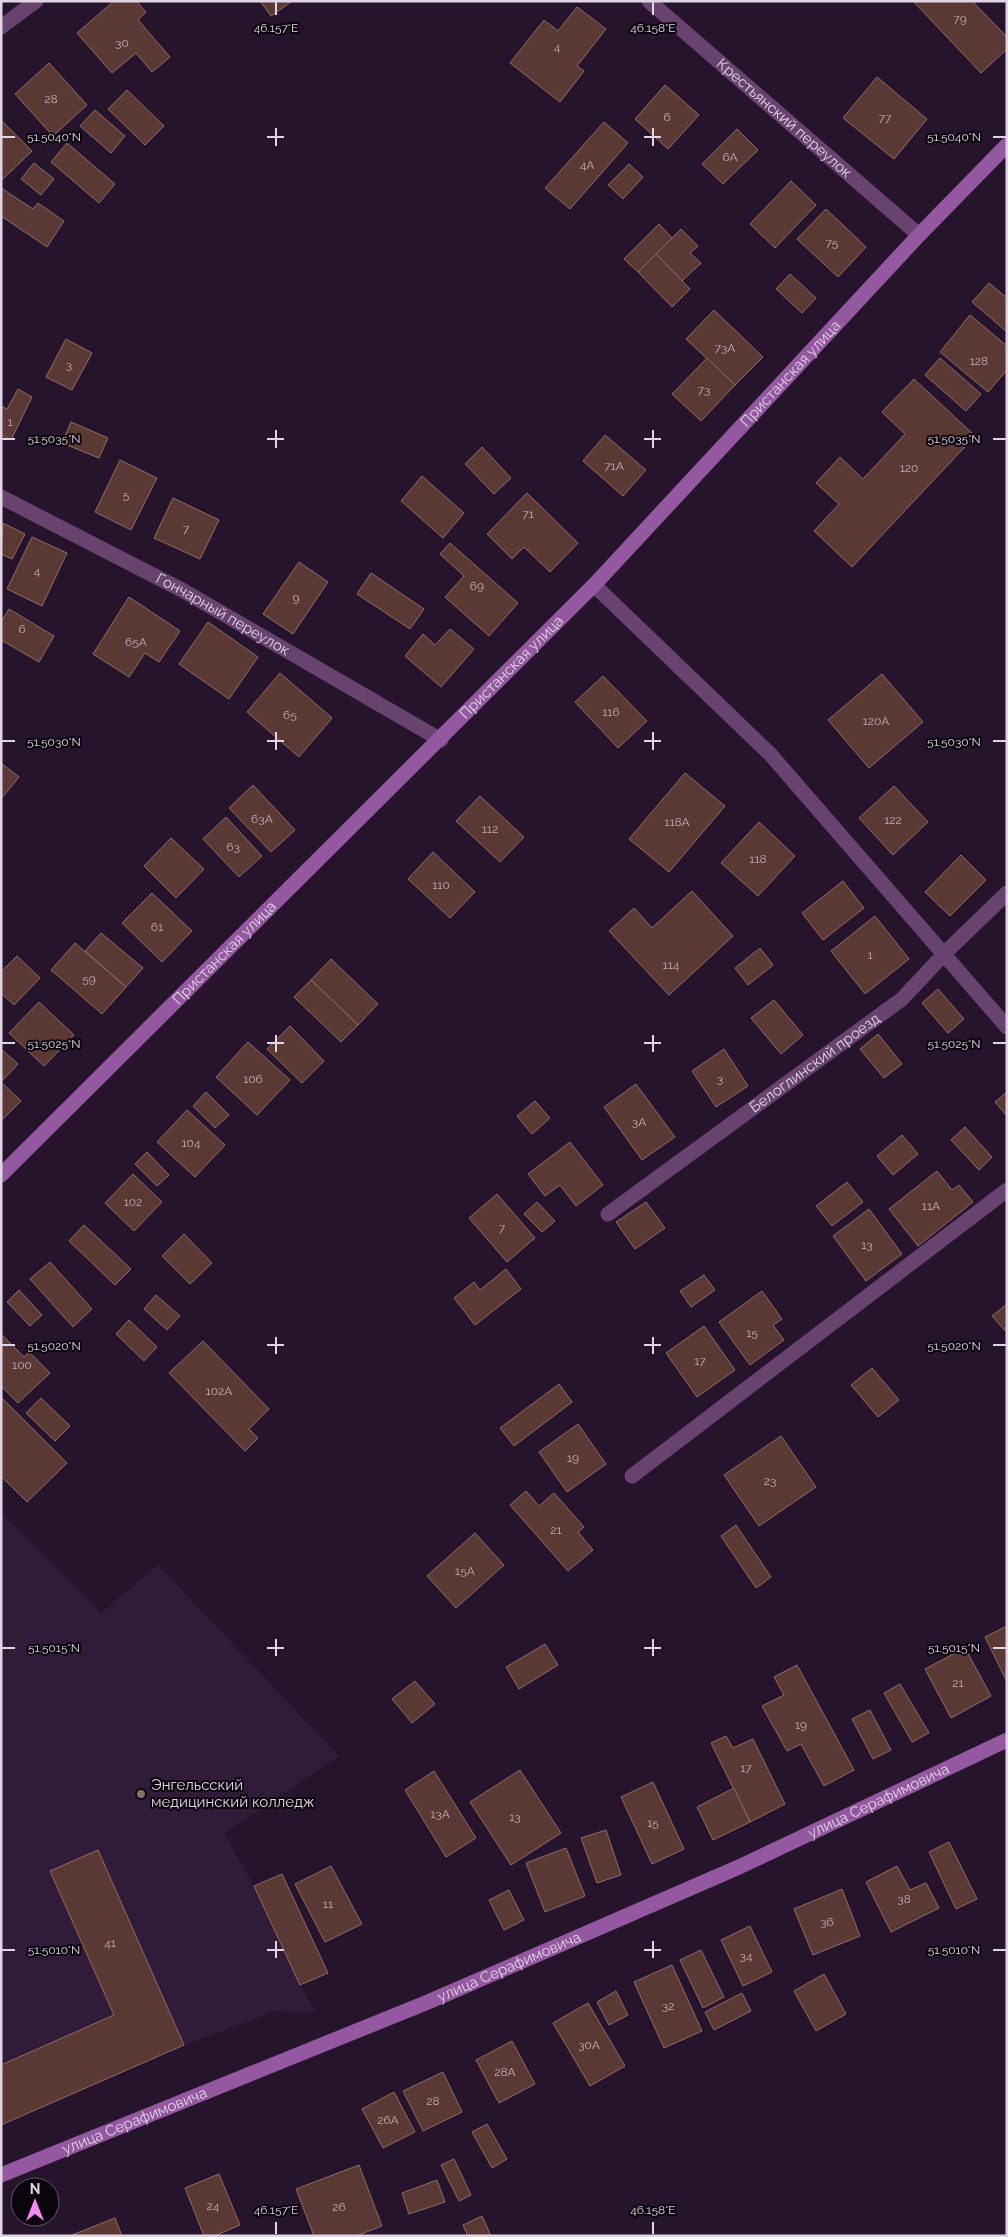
<svg xmlns="http://www.w3.org/2000/svg" width="1008" height="2237" viewBox="0 0 1008 2237" font-family="Raleway,sans-serif">
<style>
.built{fill:#301b38}
.building{fill:#5a3833;stroke:#916c66}
.lines{fill:none;stroke-linecap:round;stroke-linejoin:round}
.street{stroke:#68436f;stroke-width:15}
.secondary{stroke:#93589f;stroke-width:15}
.ticks{fill:none;stroke:#e1d5e5;stroke-width:2}
.education-dot{fill:#8d6e63;stroke:#0a040d;stroke-width:2}
.labels{text-anchor:middle;stroke-width:4;stroke-linejoin:round;paint-order:stroke}
.number-label{font-size:12px;fill:#bfaeb8}
.street-label{font-size:15px;fill:#e1d5e5;stroke:#0a040d}
.poi-label{font-size:15px;fill:#e1d5e5;stroke:#0a040d;text-anchor:start}
.ticks-label{font-size:12px;text-anchor:middle;fill:#e1d5e5;stroke:#0a040d;stroke-width:4;stroke-linejoin:round;paint-order:stroke}
</style>
<rect width="100%" height="100%" fill="#25142b"/>
<path class="built" d="M1,1513L101,1613L158,1565L339,1756L224,1833L254,1886L300,1985L316,2012L276,2011L184,2045L1,2125Z"/>
<g class="building">
<path d="M114,1H136L146,12L138,20L170,57L152,72L136,53L112,73L77,33Z"/>
<path d="M260,1H292L271,16Z"/>
<path d="M913,1H972L1007,37V49L981,73Z"/>
<path d="M577,7L606,29L577,66L584,71L560,102L510,63L544,20L558,31Z"/>
<path d="M49,63L87,105L53,136L15,94Z"/>
<path d="M877,77L927,119L894,159L843,118Z"/>
<path d="M665,85L699,115L668,149L635,119Z"/>
<path d="M127,90L164,126L145,145L108,109Z"/>
<path d="M95,110L125,136L111,153L80,126Z"/>
<path d="M1,120L32,151L1,181Z"/>
<path d="M604,122L628,143L570,209L545,188Z"/>
<path d="M737,129L758,150L723,184L702,164Z"/>
<path d="M67,143L115,184L99,203L51,162Z"/>
<path d="M34,163L54,179L41,195L21,179Z"/>
<path d="M629,164L643,177L623,199L608,185Z"/>
<path d="M791,181L816,205L775,248L750,224Z"/>
<path d="M1,188L33,209L38,203L64,221L47,247L1,216Z"/>
<path d="M826,209L866,247L838,277L797,239Z"/>
<path d="M659,224L672,238L638,272L624,259Z"/>
<path d="M681,229L698,246L690,253L701,263L682,281L656,254Z"/>
<path d="M656,254L690,289L672,307L638,272Z"/>
<path d="M790,274L816,298L802,313L776,289Z"/>
<path d="M989,283L1007,298V332L972,302Z"/>
<path d="M714,310L763,357L735,385L686,339Z"/>
<path d="M970,315L1007,346V370L988,392L940,352Z"/>
<path d="M66,339L92,353L72,390L46,377Z"/>
<path d="M707,358L735,385L701,421L672,394Z"/>
<path d="M940,358L981,394L966,411L925,375Z"/>
<path d="M914,379L975,436L852,567L814,531L839,504L816,483L840,457L863,479L905,434L882,412Z"/>
<path d="M18,389L32,397L11,440L1,435V406L7,409Z"/>
<path d="M71,422L108,438L99,458L62,443Z"/>
<path d="M605,435L646,470L623,496L583,461Z"/>
<path d="M482,447L511,478L494,494L465,464Z"/>
<path d="M120,460L157,478L131,530L95,512Z"/>
<path d="M422,476L464,513L443,538L401,501Z"/>
<path d="M527,493L578,543L550,572L524,547L512,559L487,534Z"/>
<path d="M173,498L219,520L200,559L154,538Z"/>
<path d="M3,523L25,534L12,559L1,554Z"/>
<path d="M32,537L67,553L42,606L7,589Z"/>
<path d="M450,543L518,603L489,636L445,597L464,576L440,554Z"/>
<path d="M299,562L328,582L293,634L263,614Z"/>
<path d="M371,573L424,609L410,629L357,594Z"/>
<path d="M129,597L180,631L159,662L145,653L129,677L93,654Z"/>
<path d="M9,609L54,636L39,662L1,640V622Z"/>
<path d="M208,622L258,657L229,699L179,664Z"/>
<path d="M450,629L474,649L441,687L405,656L423,634L435,645Z"/>
<path d="M280,673L332,718L299,757L247,712Z"/>
<path d="M882,674L923,722L869,768L828,720Z"/>
<path d="M603,676L647,721L618,748L575,702Z"/>
<path d="M1,763L19,777L1,799Z"/>
<path d="M685,773L725,806L669,872L629,839Z"/>
<path d="M253,785L295,830L271,852L229,808Z"/>
<path d="M894,786L928,822L893,855L859,818Z"/>
<path d="M480,796L524,837L500,862L456,821Z"/>
<path d="M226,817L262,856L239,877L203,839Z"/>
<path d="M759,822L795,856L758,896L721,863Z"/>
<path d="M171,838L204,869L176,898L144,866Z"/>
<path d="M433,852L475,892L450,918L408,879Z"/>
<path d="M961,855L986,880L950,916L925,892Z"/>
<path d="M843,881L864,908L823,940L802,913Z"/>
<path d="M692,891L733,936L669,995L609,931L634,908L652,928Z"/>
<path d="M152,893L192,931L162,962L122,923Z"/>
<path d="M875,916L909,959L865,994L831,951Z"/>
<path d="M101,933L143,968L126,987L85,951Z"/>
<path d="M75,943L126,987L102,1014L51,970Z"/>
<path d="M760,948L773,965L748,985L735,968Z"/>
<path d="M17,956L40,978L14,1005L1,993V972Z"/>
<path d="M331,959L378,1004L358,1025L311,980Z"/>
<path d="M311,980L358,1025L341,1042L294,997Z"/>
<path d="M938,989L964,1019L948,1033L922,1003Z"/>
<path d="M774,1000L803,1035L781,1054L751,1018Z"/>
<path d="M39,1002L74,1035L44,1066L9,1033Z"/>
<path d="M290,1026L324,1061L302,1083L267,1049Z"/>
<path d="M878,1034L902,1064L884,1078L860,1049Z"/>
<path d="M248,1042L290,1080L257,1115L216,1077Z"/>
<path d="M1,1049L18,1064L1,1082Z"/>
<path d="M724,1049L748,1086L716,1107L692,1071Z"/>
<path d="M1,1082L21,1101L1,1121Z"/>
<path d="M636,1084L675,1137L642,1160L604,1107Z"/>
<path d="M206,1092L229,1115L215,1128L193,1106Z"/>
<path d="M1007,1092V1116L995,1102Z"/>
<path d="M535,1101L550,1118L532,1134L517,1116Z"/>
<path d="M187,1110L225,1145L195,1177L157,1142Z"/>
<path d="M965,1127L992,1157L979,1170L951,1140Z"/>
<path d="M902,1135L918,1154L893,1175L877,1156Z"/>
<path d="M570,1142L603,1185L576,1206L560,1185L545,1196L528,1174Z"/>
<path d="M147,1152L169,1175L157,1186L135,1164Z"/>
<path d="M937,1171L952,1190L959,1185L973,1202L918,1246L889,1209Z"/>
<path d="M133,1174L162,1202L134,1231L105,1203Z"/>
<path d="M847,1182L863,1202L832,1226L816,1206Z"/>
<path d="M497,1194L535,1238L507,1262L469,1218Z"/>
<path d="M537,1202L555,1221L542,1232L524,1214Z"/>
<path d="M646,1202L665,1228L635,1249L616,1222Z"/>
<path d="M869,1209L902,1254L866,1281L833,1236Z"/>
<path d="M84,1225L131,1269L115,1285L69,1241Z"/>
<path d="M184,1234L212,1263L190,1284L162,1256Z"/>
<path d="M50,1262L92,1309L73,1327L30,1279Z"/>
<path d="M506,1269L521,1289L475,1325L454,1298L474,1282L480,1290Z"/>
<path d="M704,1275L715,1290L691,1307L680,1291Z"/>
<path d="M19,1290L42,1315L30,1326L7,1302Z"/>
<path d="M762,1291L782,1319L773,1325L784,1340L750,1365L719,1322Z"/>
<path d="M156,1295L180,1316L167,1330L144,1309Z"/>
<path d="M1007,1304V1333L992,1316Z"/>
<path d="M129,1320L157,1347L144,1361L116,1334Z"/>
<path d="M704,1326L735,1370L697,1397L666,1353Z"/>
<path d="M1,1334L24,1357L29,1352L50,1373L18,1403L1,1386Z"/>
<path d="M203,1341L269,1409L249,1429L258,1438L245,1451L169,1373Z"/>
<path d="M872,1368L899,1400L878,1417L851,1385Z"/>
<path d="M559,1384L572,1402L514,1446L500,1428Z"/>
<path d="M1,1397L67,1463L27,1502L1,1476Z"/>
<path d="M41,1398L70,1426L55,1441L26,1413Z"/>
<path d="M578,1424L606,1464L567,1492L539,1452Z"/>
<path d="M781,1436L816,1487L759,1526L724,1475Z"/>
<path d="M526,1491L539,1506L554,1493L584,1527L578,1532L593,1550L568,1571L510,1505Z"/>
<path d="M736,1525L771,1577L756,1588L721,1536Z"/>
<path d="M475,1533L504,1565L456,1608L427,1576Z"/>
<path d="M1007,1626V1682L985,1637Z"/>
<path d="M545,1644L558,1665L519,1689L506,1667Z"/>
<path d="M965,1648L991,1696L951,1718L925,1669Z"/>
<path d="M797,1665L854,1770L824,1786L801,1744L787,1751L762,1706L784,1695L774,1677Z"/>
<path d="M415,1681L435,1704L412,1723L392,1699Z"/>
<path d="M900,1684L929,1733L912,1742L884,1693Z"/>
<path d="M870,1710L891,1750L873,1759L852,1719Z"/>
<path d="M726,1736L733,1748L753,1739L785,1804L750,1822L711,1743Z"/>
<path d="M520,1770L561,1833L511,1865L470,1802Z"/>
<path d="M434,1771L476,1838L446,1857L405,1790Z"/>
<path d="M653,1782L684,1849L652,1864L621,1797Z"/>
<path d="M734,1788L750,1822L713,1840L697,1807Z"/>
<path d="M606,1830L621,1875L597,1883L581,1838Z"/>
<path d="M949,1842L977,1899L956,1909L929,1852Z"/>
<path d="M566,1848L585,1896L545,1912L526,1863Z"/>
<path d="M98,1850L184,2045L1,2125V2065L114,2015L50,1871Z"/>
<path d="M331,1866L362,1924L325,1942L295,1884Z"/>
<path d="M897,1866L910,1890L926,1883L939,1908L891,1932L866,1882Z"/>
<path d="M282,1874L328,1973L300,1985L254,1886Z"/>
<path d="M842,1889L860,1936L813,1955L794,1909Z"/>
<path d="M509,1890L524,1920L504,1930L489,1900Z"/>
<path d="M750,1926L772,1972L743,1986L721,1940Z"/>
<path d="M701,1950L724,1997L703,2008L680,1960Z"/>
<path d="M672,1965L702,2031L664,2048L634,1982Z"/>
<path d="M824,1974L846,2014L816,2031L794,1991Z"/>
<path d="M616,1991L628,2015L609,2025L597,2002Z"/>
<path d="M742,1993L751,2011L714,2030L705,2012Z"/>
<path d="M588,2003L625,2066L590,2086L553,2023Z"/>
<path d="M512,2041L535,2084L499,2103L476,2060Z"/>
<path d="M443,2072L462,2112L423,2131L403,2091Z"/>
<path d="M394,2092L415,2132L383,2148L362,2109Z"/>
<path d="M487,2124L507,2159L492,2168L472,2132Z"/>
<path d="M454,2159L471,2195L459,2201L441,2165Z"/>
<path d="M359,2165L382,2226L356,2236H314L296,2189Z"/>
<path d="M219,2174L240,2225L214,2236H204L185,2188Z"/>
<path d="M437,2180L445,2202L409,2214L402,2193Z"/>
<path d="M482,2216L491,2236H468L463,2225Z"/>
<path d="M115,2218L122,2236H72V2235Z"/>
</g>
<g class="lines">
<g class="street">
<path id="s1" d="M649,1L919,235"/>
<path d="M1,27L36,1"/>
<path id="s2" d="M1,497L182,590L441,740"/>
<path d="M594,585L770,754L1007,1027"/>
<path id="s3" d="M608,1214L902,999L945,953L1007,893"/>
<path d="M632,1476L1007,1190"/>
</g>
<g class="secondary">
<path id="s4" d="M1,1175L594,585L919,235L1007,145"/>
<path id="s5" d="M1,2175L428,2002L739,1867L1007,1740"/>
</g>
</g>
<path class="ticks" d="M276,2V15M653,2V15M276,128V146M653,128V146M2,137H15M267,137H284M644,137H661M993,137H1006M276,430V448M653,430V448M2,439H15M267,439H284M644,439H661M993,439H1006M276,732V750M653,732V750M2,741H15M267,741H284M644,741H661M993,741H1006M276,1035V1052M653,1035V1052M2,1043H15M267,1043H284M644,1043H661M993,1043H1006M276,1337V1354M653,1337V1354M2,1345H15M267,1345H284M644,1345H661M993,1345H1006M276,1639V1656M653,1639V1656M2,1648H15M267,1648H284M644,1648H661M993,1648H1006M276,1941V1958M653,1941V1958M2,1950H15M267,1950H284M644,1950H661M993,1950H1006M276,2222V2234M653,2222V2234"/>
<circle class="education-dot" cx="141" cy="1794" r="5"/>
<g class="labels">
<g class="number-label">
<text x="960" y="23">79</text>
<text x="122" y="47">30</text>
<text x="557" y="51">4</text>
<text x="51" y="103">28</text>
<text x="667" y="121">6</text>
<text x="885" y="122">77</text>
<text x="730" y="161">6А</text>
<text x="587" y="169">4А</text>
<text x="832" y="247">75</text>
<text x="725" y="352">73А</text>
<text x="979" y="365">128</text>
<text x="69" y="369">3</text>
<text x="704" y="394">73</text>
<text x="10" y="426">1</text>
<text x="614" y="470">71А</text>
<text x="909" y="472">120</text>
<text x="126" y="499">5</text>
<text x="528" y="518">71</text>
<text x="186" y="533">7</text>
<text x="37" y="575">4</text>
<text x="477" y="590">69</text>
<text x="296" y="602">9</text>
<text x="22" y="633">6</text>
<text x="136" y="646">65А</text>
<text x="611" y="716">116</text>
<text x="290" y="719">65</text>
<text x="876" y="725">120А</text>
<text x="262" y="823">63А</text>
<text x="893" y="824">122</text>
<text x="677" y="826">118А</text>
<text x="490" y="833">112</text>
<text x="233" y="851">63</text>
<text x="758" y="863">118</text>
<text x="441" y="889">110</text>
<text x="157" y="931">61</text>
<text x="870" y="959">1</text>
<text x="671" y="969">114</text>
<text x="89" y="983">59</text>
<text x="253" y="1083">106</text>
<text x="720" y="1083">3</text>
<text x="639" y="1126">3А</text>
<text x="191" y="1147">104</text>
<text x="133" y="1206">102</text>
<text x="931" y="1210">11А</text>
<text x="502" y="1232">7</text>
<text x="867" y="1249">13</text>
<text x="752" y="1337">15</text>
<text x="700" y="1365">17</text>
<text x="22" y="1369">100</text>
<text x="219" y="1395">102А</text>
<text x="573" y="1462">19</text>
<text x="770" y="1485">23</text>
<text x="556" y="1534">21</text>
<text x="465" y="1575">15А</text>
<text x="958" y="1687">21</text>
<text x="801" y="1729">19</text>
<text x="746" y="1772">17</text>
<text x="440" y="1818">13А</text>
<text x="515" y="1821">13</text>
<text x="653" y="1827">15</text>
<text x="904" y="1903">38</text>
<text x="328" y="1908">11</text>
<text x="827" y="1926">36</text>
<text x="110" y="1947">41</text>
<text x="746" y="1960">34</text>
<text x="668" y="2010">32</text>
<text x="589" y="2049">30А</text>
<text x="505" y="2076">28А</text>
<text x="433" y="2105">28</text>
<text x="388" y="2124">26А</text>
<text x="213" y="2210">24</text>
<text x="339" y="2211">26</text>
</g>
<g class="street-label">
<text dy="5" stroke="none"><textPath href="#s1" startOffset="179">Крестьянский переулок</textPath></text>
<text dy="5" stroke="none"><textPath href="#s4" startOffset="1125">Пристанская улица</textPath></text>
<text dy="5" stroke="none"><textPath href="#s2" startOffset="251">Гончарный переулок</textPath></text>
<text dy="5" stroke="none"><textPath href="#s4" startOffset="720">Пристанская улица</textPath></text>
<text dy="5" stroke="none"><textPath href="#s4" startOffset="315">Пристанская улица</textPath></text>
<text dy="5" stroke="none"><textPath href="#s3" startOffset="256">Белоглинский проезд</textPath></text>
<text dy="5" stroke="none"><textPath href="#s5" startOffset="954">улица Серафимовича</textPath></text>
<text dy="5" stroke="none"><textPath href="#s5" startOffset="549">улица Серафимовича</textPath></text>
<text dy="5" stroke="none"><textPath href="#s5" startOffset="144">улица Серафимовича</textPath></text>
</g>
<g class="poi-label">
<text x="151" y="1790">Энгельсский<tspan x="151" dy="17">медицинский колледж</tspan></text>
</g>
</g>
<g class="ticks-label">
<text x="276" y="32">46.157°E</text>
<text x="653" y="32">46.158°E</text>
<text x="54" y="141">51.5040°N</text>
<text x="954" y="141">51.5040°N</text>
<text x="54" y="443">51.5035°N</text>
<text x="954" y="443">51.5035°N</text>
<text x="54" y="746">51.5030°N</text>
<text x="954" y="746">51.5030°N</text>
<text x="54" y="1048">51.5025°N</text>
<text x="954" y="1048">51.5025°N</text>
<text x="54" y="1350">51.5020°N</text>
<text x="954" y="1350">51.5020°N</text>
<text x="54" y="1652">51.5015°N</text>
<text x="954" y="1652">51.5015°N</text>
<text x="54" y="1954">51.5010°N</text>
<text x="954" y="1954">51.5010°N</text>
<text x="276" y="2214">46.157°E</text>
<text x="653" y="2214">46.158°E</text>
</g>
<rect width="1008" height="2237" fill="none" stroke="#e1d5e5" stroke-width="5"/>
<g transform="translate(35 2202)"><circle r="24" fill="#0a040d" stroke="#605863"/>
<path d="M0-4L9 19L0 12L-9 19Z" fill="#f489f0"/>
<text y="-8" font-size="14" font-weight="bold" text-anchor="middle" fill="#e1d5e5">N</text>
</g>
</svg>
